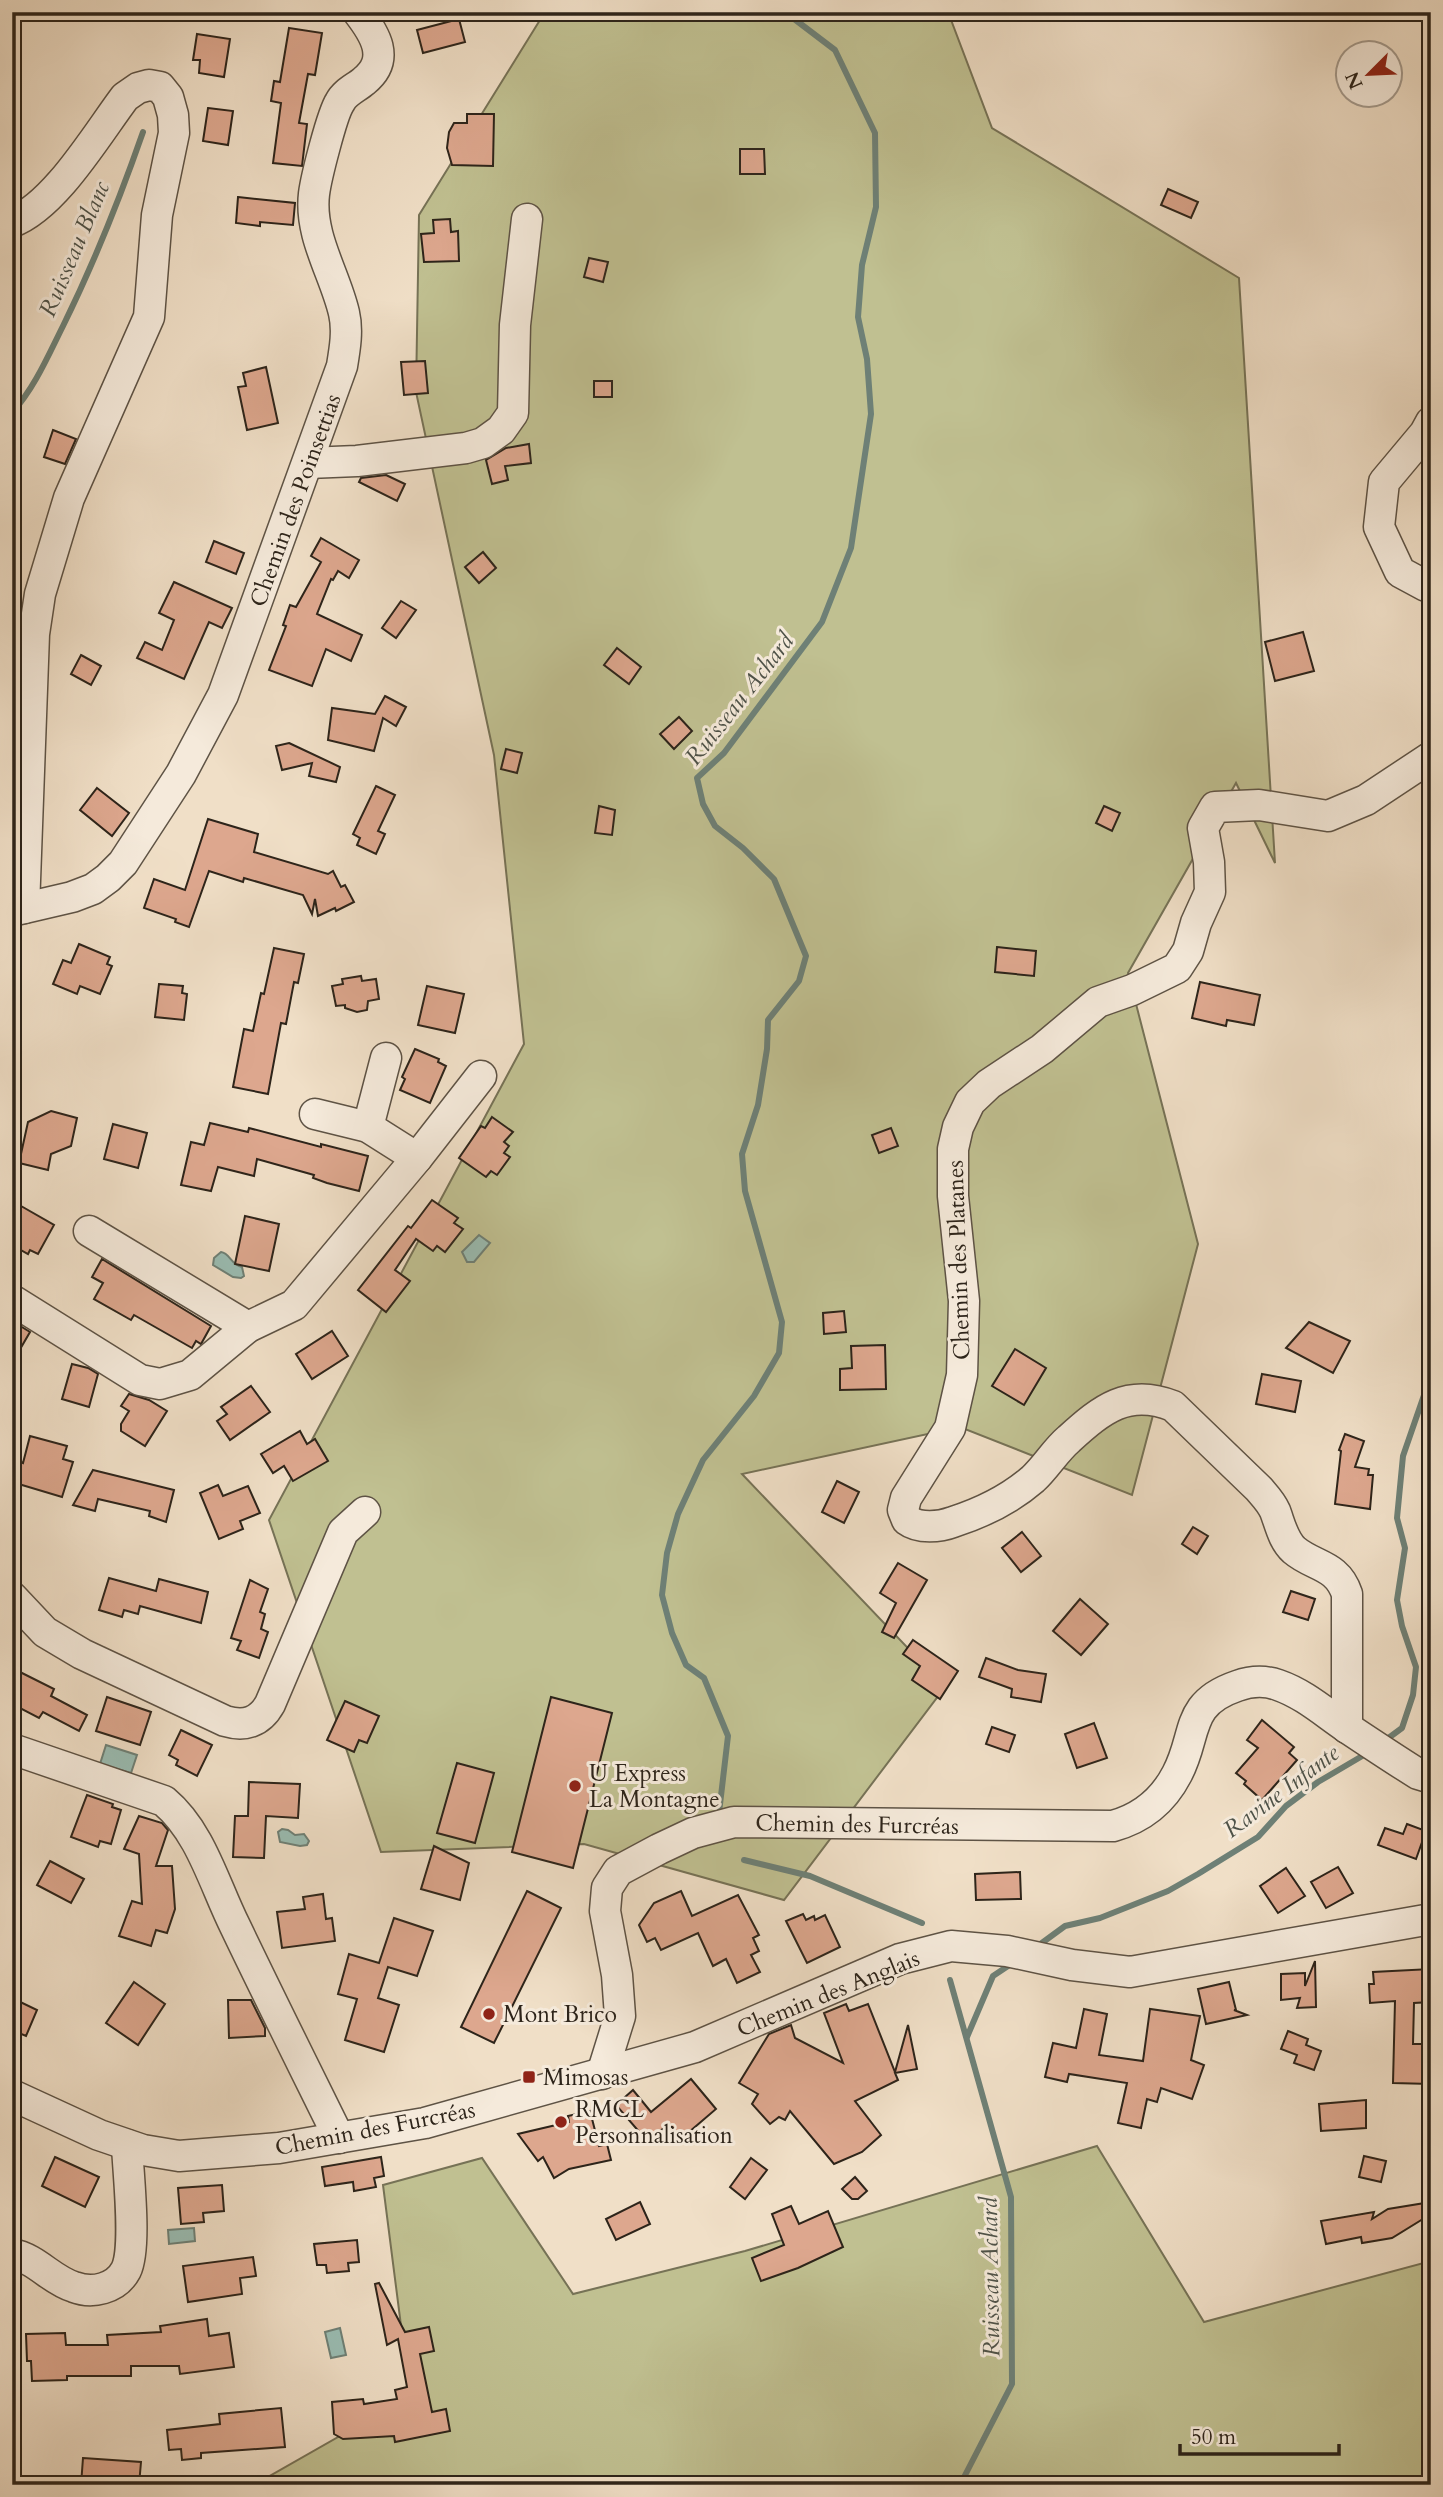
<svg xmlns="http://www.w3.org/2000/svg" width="1443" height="2497" viewBox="0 0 1443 2497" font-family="Cardo,serif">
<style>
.green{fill:#c0c091;stroke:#767256;stroke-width:2}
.water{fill:#9abdb3;stroke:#6e8076;stroke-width:2}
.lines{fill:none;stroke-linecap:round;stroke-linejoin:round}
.stream{stroke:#6e8076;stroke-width:6}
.building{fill:#dda78e;stroke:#2d241a;stroke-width:2}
.minor-casing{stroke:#5e5345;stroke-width:33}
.minor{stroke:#f5eadb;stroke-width:30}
.poi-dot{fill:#8f2418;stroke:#f5eadb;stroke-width:2.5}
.labels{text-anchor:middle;stroke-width:6;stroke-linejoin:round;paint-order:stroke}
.street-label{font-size:23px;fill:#2d241a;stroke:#f5eadb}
.poi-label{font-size:23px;fill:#2d241a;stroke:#f5eadb;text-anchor:start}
.water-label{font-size:24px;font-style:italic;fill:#4e5248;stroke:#f5eadb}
</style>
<rect width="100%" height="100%" fill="#f0dfc7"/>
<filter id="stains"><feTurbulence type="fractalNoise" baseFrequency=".00286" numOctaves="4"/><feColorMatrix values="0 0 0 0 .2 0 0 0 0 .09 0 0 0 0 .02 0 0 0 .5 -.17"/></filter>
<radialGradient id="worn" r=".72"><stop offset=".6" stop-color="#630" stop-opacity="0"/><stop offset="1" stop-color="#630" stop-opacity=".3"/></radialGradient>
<g class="green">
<path d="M536,12H948L992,128L1239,278L1275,863L1236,783L1128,973L1198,1244L1132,1495L960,1427L742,1474L945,1687L784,1900L584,1844L381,1852L269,1520L524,1044L494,755L416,392L419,215L540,20Z"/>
<path d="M1097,2146L1204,2322L1431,2261V2485H254L410,2396L383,2185L482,2158L573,2294L745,2251Z"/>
</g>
<g class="water">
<path d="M479,1235L490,1243L474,1262H467L462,1252Z"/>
<path d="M221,1252C230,1253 231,1265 242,1267L244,1276L241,1278L233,1277L213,1265L214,1258Z"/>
<path d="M106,1745L137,1755L131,1773L100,1764Z"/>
<path d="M282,1829L288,1830L295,1835L304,1834L309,1841L307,1845L300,1846L280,1842L278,1832Z"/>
<path d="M194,2228L195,2241L169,2244L168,2230Z"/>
<path d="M340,2328L346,2355L331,2358L325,2332Z"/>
</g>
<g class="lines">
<g class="stream">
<path d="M12,413C35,387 48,356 63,326C94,263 120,198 143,132"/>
<path d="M1383,1742L1402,1728L1413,1695L1416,1667L1402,1626L1397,1600L1405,1548L1397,1518L1403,1456L1431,1375"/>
<path d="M719,1813L728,1736L704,1678L686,1665L672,1633L662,1595L667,1553L678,1514L703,1460L754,1396L779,1353L782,1322L745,1191L742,1154L758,1105L767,1049L768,1020L799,981L806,956L774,879L743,848L715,826L703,804L697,778L724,753L822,622L851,548L871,414L867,359L858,317L862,265L876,207L875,133L835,50L785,12"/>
<path d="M744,1860L810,1876L922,1923"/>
<path d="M1035,1948L1065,1926L1100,1918L1168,1891L1198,1874L1258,1837L1286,1806L1318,1782L1369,1752"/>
<path d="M950,1980L1011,2197L1012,2384L960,2485"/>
<path d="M967,2037L993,1976L1014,1962"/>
</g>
</g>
<g class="building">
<path d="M459,19L465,42L423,53L417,30Z"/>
<path d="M289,28L322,33L315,75L308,74L299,123L307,124L302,166L273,163L281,103L271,101L274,81L280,82Z"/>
<path d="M197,34L230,39L224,77L199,73L200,60H193Z"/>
<path d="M208,108L233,111L228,145L203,141Z"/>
<path d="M467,114H494L493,166L452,165L447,148L449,132L454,123H467Z"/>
<path d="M740,149H764L765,174H740Z"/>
<path d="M1168,189L1198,202L1191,218L1161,205Z"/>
<path d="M238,197L295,203L293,225L260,222V226L236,223Z"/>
<path d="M450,219L451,232L458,231L459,261L424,262L421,234L434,233L433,220Z"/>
<path d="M589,258L608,262L603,282L584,277Z"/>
<path d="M425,361L428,393L404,395L401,362Z"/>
<path d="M266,367L278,423L247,430L238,387L246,386L243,373Z"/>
<rect x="594" y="381" width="18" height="16"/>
<path d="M53,430L76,439L65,464L44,457Z"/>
<path d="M529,444L531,463L505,466L508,480L492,484L486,460L506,448Z"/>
<path d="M386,475L405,484L397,501L359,482L361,478Z"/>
<path d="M321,538L359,560L349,578L338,571L333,580L331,579L317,614L362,635L351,661L326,649L312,686L269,670L286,626L283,625L290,605L296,607L321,562L311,556Z"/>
<path d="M214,541L244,553L236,574L206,562Z"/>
<path d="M483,552L496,568L479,583L465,567Z"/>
<path d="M174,582L232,608L222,628L209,622L184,679L137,658L145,642L162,650L174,620L159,613Z"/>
<path d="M401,601L416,610L396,638L382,628Z"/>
<path d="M1303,632L1314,671L1275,681L1265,642Z"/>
<path d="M617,648L641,667L629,684L604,665Z"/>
<path d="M81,655L101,666L91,685L71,674Z"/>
<path d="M385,696L406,707L396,726L383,718L374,751L328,740L332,708L375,714Z"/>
<path d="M679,717L692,731L674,749L660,734Z"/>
<path d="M289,743L340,767L336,782L309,776L312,763L282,770L276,746Z"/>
<path d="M506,749L522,753L517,773L501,769Z"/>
<path d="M376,786L395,795L378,831L385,834L376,854L357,845L360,838L353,834Z"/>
<path d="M97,788L129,813L112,836L80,810Z"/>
<path d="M599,806L615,810L612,835L595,833Z"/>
<path d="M1104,806L1120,813L1112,831L1096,823Z"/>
<path d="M208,819L258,834L254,852L328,874L333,871L341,887L345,885L354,902L336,911L335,908L318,916L315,899L312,914L303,895L244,878L243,882L209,871L189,927L175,922L176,919L144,908L154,879L185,890Z"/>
<path d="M79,944L110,957L107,964L112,966L100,994L80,986L77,994L53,984L63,960L71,963Z"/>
<path d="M997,947L1036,951L1034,976L995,972Z"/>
<path d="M274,948L304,954L298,983L294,982L286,1024L281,1023L268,1094L233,1087L244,1029L253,1031L261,993L264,994Z"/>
<path d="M361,976L362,981L376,979L379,999L368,1001L367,1010L357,1012L345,1008V1005L336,1006L332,986L343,984L342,979Z"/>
<path d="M1200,982L1260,995L1254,1025L1227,1020L1226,1026L1192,1018Z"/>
<path d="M159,984L183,986L182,993L187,994L184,1020L155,1017Z"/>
<path d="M427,986L464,994L455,1033L418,1025Z"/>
<path d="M415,1049L439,1059L438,1062L446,1066L430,1103L400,1090L405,1079L402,1077Z"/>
<path d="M51,1111L77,1118L71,1146L51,1154L48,1170L19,1163L28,1122Z"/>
<path d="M492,1117L513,1132L504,1142L509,1146L504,1153L510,1157L497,1175L491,1171L486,1177L459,1158L481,1126L485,1128Z"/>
<path d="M210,1123L248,1132L249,1128L321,1147V1144L368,1156L359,1191L327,1183L313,1178L314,1175L257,1159L254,1176L218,1167L211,1191L181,1185L191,1142L204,1145Z"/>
<path d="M113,1124L147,1133L138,1168L104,1159Z"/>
<path d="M891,1128L898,1146L879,1153L872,1135Z"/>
<path d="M432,1200L458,1218L454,1223L463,1229L445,1252L437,1246L433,1251L416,1239L395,1270L410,1281L386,1312L358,1290L408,1226L411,1228Z"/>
<path d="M21,1206L54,1225L38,1254L30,1250L28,1254L12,1245V1222Z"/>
<path d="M245,1216L279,1224L269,1271L235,1264Z"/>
<path d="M102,1259L211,1326L201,1344L196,1341L192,1348L134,1315L131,1320L94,1299L103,1283L92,1277Z"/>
<path d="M844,1311L846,1332L824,1334L823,1313Z"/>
<path d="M12,1321L30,1332L12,1363Z"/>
<path d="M1309,1322L1350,1341L1333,1373L1286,1348Z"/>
<path d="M332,1331L348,1356L312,1379L296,1354Z"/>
<path d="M885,1345L886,1389L840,1390V1369L852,1368L851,1346Z"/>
<path d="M1015,1349L1046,1368L1024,1405L992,1386Z"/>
<path d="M72,1364L88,1368L98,1374L89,1407L62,1399Z"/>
<path d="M1262,1374L1301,1381L1295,1412L1256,1404Z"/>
<path d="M251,1386L270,1412L230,1440L217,1421L227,1414L221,1407Z"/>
<path d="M129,1394L149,1400L167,1411L145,1446L121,1431V1424L129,1411L121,1406Z"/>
<path d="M300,1431L307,1444L315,1439L328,1461L293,1481L284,1466L273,1473L261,1454Z"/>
<path d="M1345,1434L1364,1441L1355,1467L1369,1469L1368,1475H1373L1370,1509L1335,1504L1341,1451L1339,1450Z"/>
<path d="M30,1436L67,1446L63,1459L73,1462L62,1497L12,1482L16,1460L23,1463Z"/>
<path d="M93,1470L174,1490L166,1522L149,1516L150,1511L98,1499L95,1511L73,1505Z"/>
<path d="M837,1481L859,1492L844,1523L822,1512Z"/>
<path d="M218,1485L223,1496L248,1486L260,1513L240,1521L243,1529L219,1539L200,1493Z"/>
<path d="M1193,1527L1208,1536L1197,1554L1182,1544Z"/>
<path d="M1022,1532L1041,1556L1021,1572L1002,1548Z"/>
<path d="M898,1563L927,1580L894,1638L882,1632L896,1603L880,1593Z"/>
<path d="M109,1578L156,1591L159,1579L208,1592L201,1623L140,1606L138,1614L124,1610L122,1617L99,1610Z"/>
<path d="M250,1580L268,1589L260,1612L265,1614L261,1629L268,1632L259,1658L237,1650L241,1641L231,1638Z"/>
<path d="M1291,1591L1315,1599L1308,1620L1283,1612Z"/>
<path d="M1080,1599L1108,1624L1081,1655L1053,1631Z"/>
<path d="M913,1640L958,1671L940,1699L912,1680L920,1666L903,1654Z"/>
<path d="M986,1658L1018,1670L1046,1674L1041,1702L1011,1697L1012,1689L979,1677Z"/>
<path d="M12,1668L54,1689L51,1696L87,1715L79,1731L43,1712L39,1718L12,1704Z"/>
<path d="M107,1697L151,1712L140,1745L96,1731Z"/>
<path d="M551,1697L612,1713L573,1868L512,1852Z"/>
<path d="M345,1701L379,1716L367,1743L359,1740L354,1752L327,1740Z"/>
<path d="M1262,1720L1294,1747L1289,1753L1297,1760L1262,1800L1244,1784L1246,1781L1236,1773L1258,1748L1247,1740Z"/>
<path d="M1094,1723L1107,1758L1077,1768L1065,1734Z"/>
<path d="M992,1727L1015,1735L1009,1752L986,1744Z"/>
<path d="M181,1730L212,1745L197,1776L176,1765L178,1760L169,1755Z"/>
<path d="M457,1763L494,1773L475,1843L437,1833Z"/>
<path d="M249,1782L300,1784L298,1818L266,1816L264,1858L233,1857L235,1816H248Z"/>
<path d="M87,1795L113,1804L112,1807L121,1810L111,1844L100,1841L98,1847L71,1837Z"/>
<path d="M139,1816L162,1823L168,1830L156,1866H172L175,1909L167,1933L156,1930L151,1946L119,1936L132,1901L142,1904L139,1854L124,1849Z"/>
<path d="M1407,1824L1426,1831L1416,1859L1378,1845L1385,1828L1403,1834Z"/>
<path d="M434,1846L469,1863L460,1900L421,1889Z"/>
<path d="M50,1861L84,1879L71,1903L37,1885Z"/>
<path d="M1338,1867L1353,1893L1326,1908L1311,1882Z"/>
<path d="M1286,1868L1305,1896L1278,1913L1260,1886Z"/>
<path d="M1020,1872L1021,1899L976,1900L975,1874Z"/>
<path d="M527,1891L561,1908L494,2043L461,2027Z"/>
<path d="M681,1891L692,1916L738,1895L759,1935L753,1938L759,1951L751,1955L760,1972L737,1983L726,1959L713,1966L698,1933L661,1950L655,1938L647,1942L639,1925L654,1903Z"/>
<path d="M323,1894L326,1919L332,1918L335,1941L282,1948L277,1912L305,1909L303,1897Z"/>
<path d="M803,1914L806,1920L814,1916L815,1920L825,1915L840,1947L807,1963L786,1921Z"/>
<path d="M394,1918L433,1931L417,1976L388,1967L378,1998L399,2005L384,2052L345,2040L357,1999L338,1994L349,1954L379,1963Z"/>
<path d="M1315,1961L1316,2007L1297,2008L1300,1998L1281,2000V1974L1305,1973V1986Z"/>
<path d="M1431,1969V2002L1414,2003L1413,2044H1431V2084L1393,2083L1395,2001L1370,2003L1369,1984H1374L1373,1972Z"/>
<path d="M134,1982L165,2004L138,2045L106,2023Z"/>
<path d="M1229,1982L1236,2010H1234L1247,2015L1206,2024L1198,1989Z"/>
<path d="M12,1998L37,2010L26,2036L12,2030Z"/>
<path d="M228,2000H251L265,2028V2036L229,2038Z"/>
<path d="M846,2004L849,2011L868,2004L895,2072L908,2025L917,2069L895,2073L898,2080L855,2101L881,2135L862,2152L834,2164L790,2111L785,2120L779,2117L770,2124L752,2104L758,2094L739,2083L769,2034L791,2025L795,2038L843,2063L824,2013Z"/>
<path d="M1084,2009L1107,2014L1099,2055L1143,2061L1150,2009L1200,2016L1191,2060L1204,2065L1192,2099L1161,2088L1157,2102L1147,2099L1141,2128L1118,2123L1127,2083L1069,2074L1067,2082L1045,2077L1053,2043L1076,2048Z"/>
<path d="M1288,2031L1308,2039L1306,2045L1321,2051L1314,2070L1294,2063L1297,2055L1281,2049Z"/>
<path d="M691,2079L716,2109L682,2138L669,2124L647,2141L616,2105L633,2090L651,2112Z"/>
<path d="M1366,2100V2128L1321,2131L1319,2104Z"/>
<path d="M590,2111L599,2146L607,2144L611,2160L569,2169L554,2178L543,2157L538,2161L518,2134L569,2122L568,2116Z"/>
<path d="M1364,2156L1386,2161L1381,2182L1359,2177Z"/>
<path d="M55,2157L99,2177L85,2207L42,2186Z"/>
<path d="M381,2157L384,2176L374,2178L376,2187L354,2191L353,2182L325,2186L322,2167Z"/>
<path d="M751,2158L767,2170L745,2199L730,2187Z"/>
<path d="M855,2177L867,2191L858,2199H852L842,2189Z"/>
<path d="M222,2185L224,2211L203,2213L204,2222L181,2224L178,2188Z"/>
<path d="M640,2202L650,2224L616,2240L606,2219Z"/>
<path d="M1431,2202V2214L1392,2238L1362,2243L1361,2237L1326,2244L1321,2221L1374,2212L1372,2219L1388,2209Z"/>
<path d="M791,2206L799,2224L828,2211L843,2247L798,2268L761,2281L752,2258L784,2245L772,2214Z"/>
<path d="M357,2240L359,2262L348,2263L349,2271L327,2273L326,2265H317L314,2244Z"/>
<path d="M253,2257L256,2276L240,2278L242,2294L188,2302L183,2266Z"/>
<path d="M379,2283L405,2332L429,2327L434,2351L420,2354L432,2412L446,2409L450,2431L395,2442L394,2436L343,2439L334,2434L332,2402L363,2399L364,2404L397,2399L395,2390L407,2387L398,2339L387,2345L375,2284Z"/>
<path d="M207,2319L209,2336L229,2333L234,2367L180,2374L179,2366H131V2376H67V2380L32,2381L31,2361H27L26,2334L65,2333L66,2345H108L107,2335L161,2332L160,2326Z"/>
<path d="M281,2408L285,2447L201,2453V2458L182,2460L181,2449L169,2450L167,2430L220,2424L219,2414Z"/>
<path d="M83,2458L141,2462L139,2485H81Z"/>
</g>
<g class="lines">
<defs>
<g id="minor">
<path d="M12,222C55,206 97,134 125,97L138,88L149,85L160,87L168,97L173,115L174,133L157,215L149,317L69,498L40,594L34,634L24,908"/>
<path d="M1431,422L1425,433L1384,482L1379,527L1400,572L1426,586L1431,585"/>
<path d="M308,463L357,461L466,448L483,443L501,430L513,413L515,325L527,219"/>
<path d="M12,911L72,897L93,889L108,878L123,863L181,774L223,695L342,366C345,348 348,330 344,313C335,274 309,236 314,194C316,178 332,114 340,102C345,92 356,88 364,81C391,59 375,34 358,12"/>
<path d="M315,1114L368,1127L417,1158"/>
<path d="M368,1127L386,1058"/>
<path d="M89,1231L248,1327"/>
<path d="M12,1300L140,1380L160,1384L190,1375L248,1327L294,1305L417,1158L481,1076"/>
<path d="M12,1597L45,1632L82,1654L225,1721C245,1727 260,1722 270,1704L343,1532L365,1512"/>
<path d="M1347,1728V1594C1337,1564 1314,1567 1294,1550C1283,1540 1280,1524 1275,1511C1271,1502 1265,1496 1259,1489L1173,1406C1128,1388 1102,1409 1069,1439C1055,1451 1046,1467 1033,1479C1010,1499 981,1513 953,1522C940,1527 919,1529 907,1520L903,1510L906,1498L950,1428L962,1375L964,1301L953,1196V1149L958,1127L970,1102L989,1084L1042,1049L1098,1002L1132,990L1177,968L1188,951L1196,923L1210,892L1209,862L1203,828L1215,807L1259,805L1328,816L1366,800L1431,757"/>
<path d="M12,1749L164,1801C201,1832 214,1884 235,1926C269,1997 304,2067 339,2138"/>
<path d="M602,2074L620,2016L617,1975L605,1911L607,1888L618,1871L659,1849L693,1833L734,1822L1113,1826C1142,1818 1163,1801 1177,1774C1198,1735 1184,1704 1237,1686C1251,1681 1264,1680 1278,1685C1304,1694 1324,1712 1346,1727C1370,1743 1394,1759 1418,1774L1431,1778"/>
<path d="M12,2095L99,2135L143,2150L179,2156L279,2148L425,2123L695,2047L900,1959L951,1946L1007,1951L1072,1965L1130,1972L1431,1919"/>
<path d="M12,2254C37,2259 51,2280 74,2287C92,2294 116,2289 126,2270C137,2247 128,2173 127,2145"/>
</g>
</defs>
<use href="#minor" class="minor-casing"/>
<use href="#minor" class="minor"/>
</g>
<g class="poi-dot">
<circle cx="575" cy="1786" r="7"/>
<circle cx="489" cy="2014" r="7"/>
<rect x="522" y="2070" width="14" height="14" rx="3.5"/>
<circle cx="561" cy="2122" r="7"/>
</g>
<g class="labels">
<g class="street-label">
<text transform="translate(295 500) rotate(-70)" y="8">Chemin des Poinsettias</text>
<text transform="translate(958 1260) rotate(-92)" y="8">Chemin des Platanes</text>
<text transform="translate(857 1824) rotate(1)" y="8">Chemin des Furcréas</text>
<text transform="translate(828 1993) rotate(-22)" y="8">Chemin des Anglais</text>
<text transform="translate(375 2128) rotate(-11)" y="8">Chemin des Furcréas</text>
</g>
<g class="poi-label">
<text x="589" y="1781">U Express<tspan x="589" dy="26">La Montagne</tspan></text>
<text x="503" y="2022">Mont Brico</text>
<text x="543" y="2085">Mimosas</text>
<text x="575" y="2117">RMCL<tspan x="575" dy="26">Personnalisation</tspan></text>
</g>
<g class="water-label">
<text transform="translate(74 249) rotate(-67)" y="8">Ruisseau Blanc</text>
<text transform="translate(739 699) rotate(-52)" y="8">Ruisseau Achard</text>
<text transform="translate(1281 1791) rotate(-37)" y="8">Ravine Infante</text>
<text transform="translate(990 2277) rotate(-91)" y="8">Ruisseau Achard</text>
</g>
</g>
<rect width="1443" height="2497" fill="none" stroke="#f0dfc7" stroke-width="42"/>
<rect x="14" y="14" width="1415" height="2469" fill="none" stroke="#2d241a" stroke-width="3.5"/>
<rect x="21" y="21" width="1401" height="2455" fill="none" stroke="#2d241a" stroke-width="2"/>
<g transform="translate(1369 74) rotate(246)"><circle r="33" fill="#f5eadb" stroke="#a59b8e" stroke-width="2"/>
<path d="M0-5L12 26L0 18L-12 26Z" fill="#8f2418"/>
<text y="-10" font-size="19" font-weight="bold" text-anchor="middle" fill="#2d241a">N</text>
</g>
<path d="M1180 2444v10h159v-10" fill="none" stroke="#2d241a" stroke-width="3.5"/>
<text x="1191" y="2444" font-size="21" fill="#2d241a" stroke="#f5eadb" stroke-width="5" paint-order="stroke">50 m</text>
<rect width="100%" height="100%" filter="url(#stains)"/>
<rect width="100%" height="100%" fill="url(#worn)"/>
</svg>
